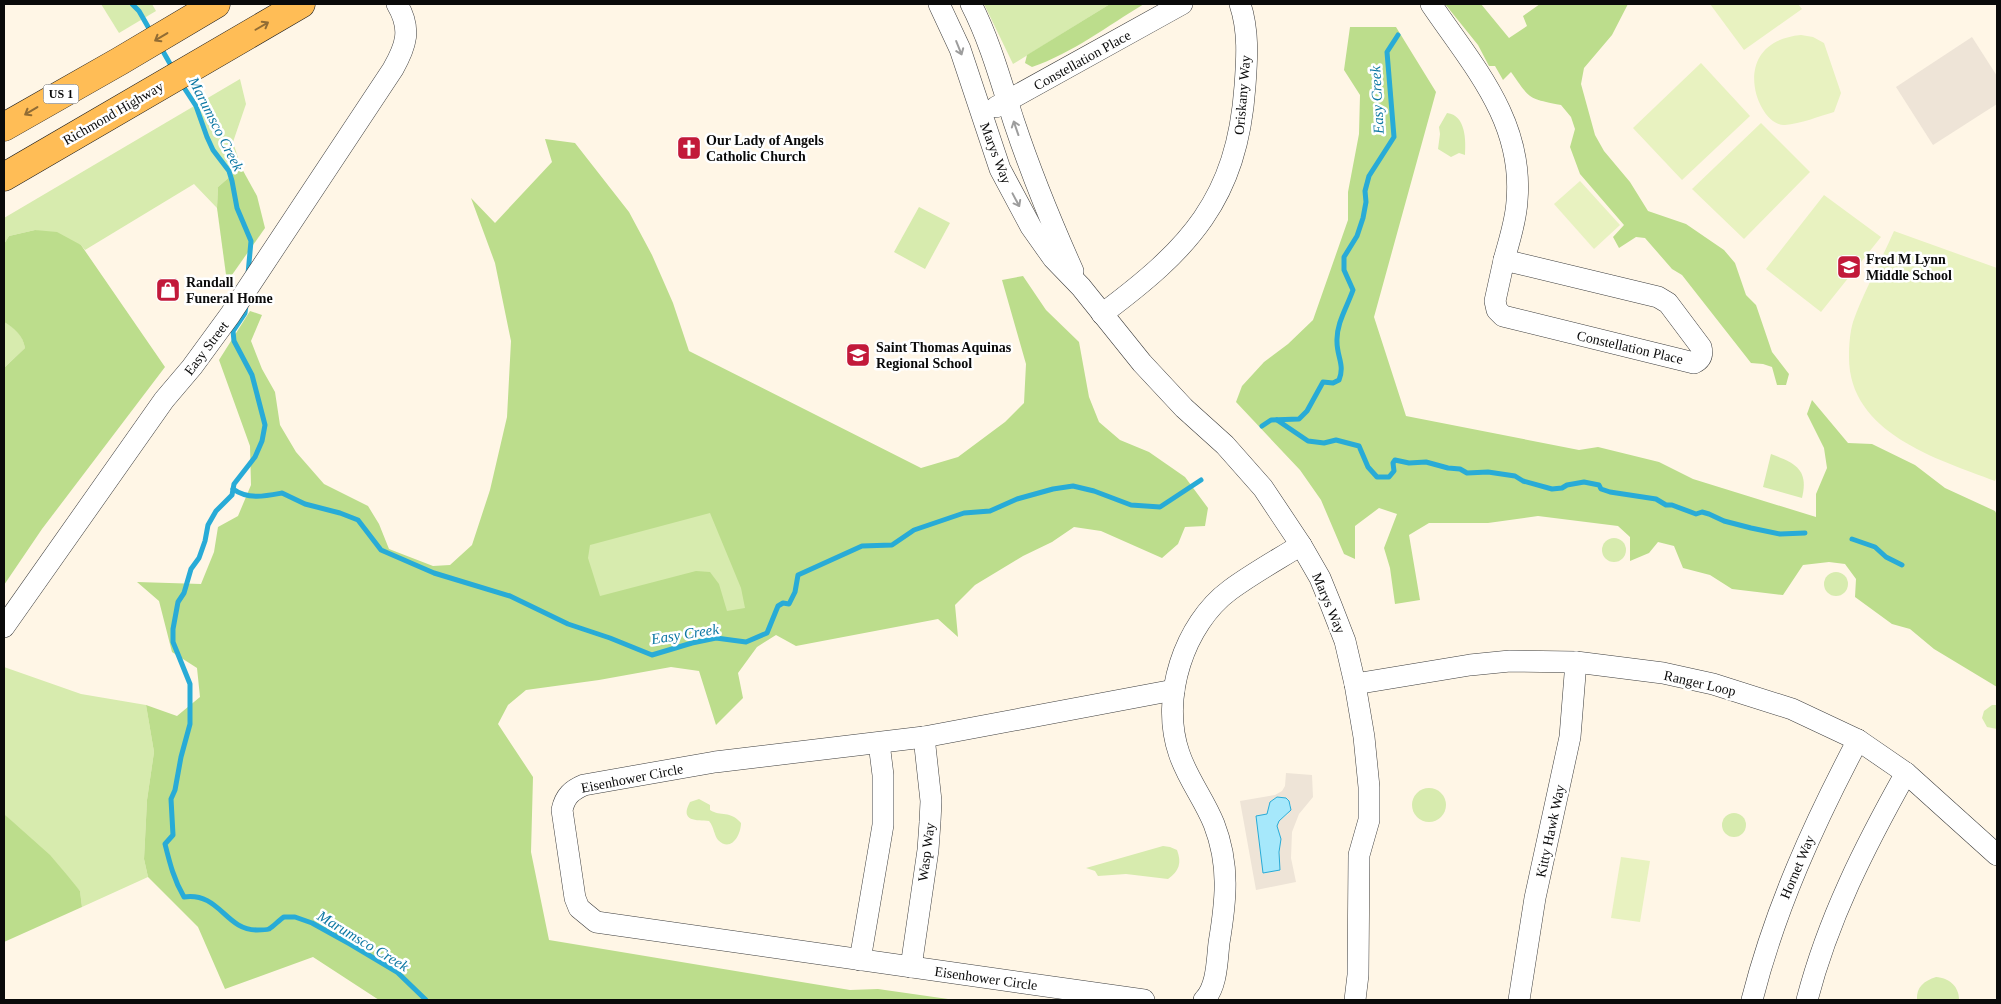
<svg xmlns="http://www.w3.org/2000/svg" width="2001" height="1004" viewBox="0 0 2001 1004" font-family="Georgia,serif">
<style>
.green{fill:#d7ebae}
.forest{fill:#bcdd8c;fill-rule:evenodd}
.pitch{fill:#e8f2c0}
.plaza{fill:#eee4d7;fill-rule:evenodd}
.water{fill:#a6e8fb;stroke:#28abd7}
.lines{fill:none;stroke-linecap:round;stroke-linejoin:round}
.stream{stroke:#28abd7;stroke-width:5}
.minor-casing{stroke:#3d3d3d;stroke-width:22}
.primary-casing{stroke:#1b1b1b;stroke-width:29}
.minor{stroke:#fff;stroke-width:21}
.primary{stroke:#ffbd56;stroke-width:28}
.oneway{stroke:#916c34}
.oneway2{stroke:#9d9d9d}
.labels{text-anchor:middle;stroke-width:5;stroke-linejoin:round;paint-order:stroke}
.shield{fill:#fff;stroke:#545454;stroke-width:1}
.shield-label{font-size:12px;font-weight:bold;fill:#0a0a0a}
.street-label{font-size:14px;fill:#0a0a0a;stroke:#fff}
.poi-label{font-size:14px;font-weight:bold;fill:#0a0a0a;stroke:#fff;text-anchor:start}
.water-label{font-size:15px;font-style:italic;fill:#0c77a3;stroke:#fff}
</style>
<rect width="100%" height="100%" fill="#fff6e6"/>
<g class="green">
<path d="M101,4H152L156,11L119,33Z"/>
<path d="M984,4H1110L1013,64Z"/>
<path d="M240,79L246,104L233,142L241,167L218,187L217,208L194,184L85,250L81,245L35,230L9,236L4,244V218Z"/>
<path d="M1447,113C1466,115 1466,141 1465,155L1459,153L1451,157L1438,149L1440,134L1439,127Z"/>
<path d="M919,207L950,223L925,269L894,252Z"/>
<path d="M4,322C15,328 23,335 25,348L4,368Z"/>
<path d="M1771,454C1795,463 1809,469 1802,498L1763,487Z"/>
<path d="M728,505L760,615L597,622L574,546Z"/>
<circle cx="1614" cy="550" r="12"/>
<circle cx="1836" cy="584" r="12"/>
<path d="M4,667L81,694L146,705L154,752L147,800L144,859L148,877L82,907L80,891L4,814Z"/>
<path d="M1992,705H1997V729L1987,727L1982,718L1984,711Z"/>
<circle cx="1429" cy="805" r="17"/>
<path d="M699,799L710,805V810C721,817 730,810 741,823C741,835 731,853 718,840C714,835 714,827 709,821C697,820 679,822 690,802Z"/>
<circle cx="1734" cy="825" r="12"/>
<path d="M1163,846L1170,847L1177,850C1182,863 1179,871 1168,879L1126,874L1098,876L1095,871L1086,868Z"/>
<path d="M1936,977C1949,978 1959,986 1959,1000H1917C1916,987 1924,981 1936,977Z"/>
</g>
<g class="forest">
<path d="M1110,4H1144C1107,26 1073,53 1032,67L1025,63L1027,55Z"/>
<path d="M1445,4H1481L1509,38L1527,26L1523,16L1540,4H1628L1612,35L1584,68L1581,84L1595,135L1604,151L1630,182L1648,211L1686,224L1724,250L1735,263L1746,295L1756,305L1772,352L1789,374L1786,385H1777L1772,367L1763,364L1751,363L1682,275L1672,269L1645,238L1636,237L1619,248L1613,237L1624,225L1580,174L1570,147L1575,129L1571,117L1561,105C1527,98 1531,100 1511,72L1503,80L1495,66H1489L1478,45Z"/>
<path d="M1350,27H1396L1436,92L1374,317L1406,416L1579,450L1598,447L1659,462L1693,479L1816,517V494L1827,468L1824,448L1807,414L1812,400L1848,443L1872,444L1915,465L1945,488L1995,511L1997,515V687L1934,649L1910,629L1892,624L1855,597L1856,579L1845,564L1829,562L1803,565L1783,595L1732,589L1710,575L1683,568L1674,546L1658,542L1649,553L1630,561V537L1618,526L1538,516L1488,523H1429L1409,535L1420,600L1395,604L1390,568L1384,548L1397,514L1379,508L1355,526V559L1344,554L1321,500L1300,470L1236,402L1242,386L1264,362L1288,344L1313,320L1348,220V192L1359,134L1360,95L1344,70Z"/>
<path d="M545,139L575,143L629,212L652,255L673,303L689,351L921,468L958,457L1005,422L1024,403L1026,364L1002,280L1023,276L1046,310L1079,342L1089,397L1099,422L1120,440L1149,452L1185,477L1208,508L1205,526L1185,527L1178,544L1162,558L1101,531L1074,527L1052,542L1023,556L975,585L955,605L958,637L938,619L796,646L776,635L757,647L738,673L743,698L716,725L699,671L671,667L599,680L526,690L508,705L498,724L533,777L531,852L549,940L850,990L878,989L955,1000H379L313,957L225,989L198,927L148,877L144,859L147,800L154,752L146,705L177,716L200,697L197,668L172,652L159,601L137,582L201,584L214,552L218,527L238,516L251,485L250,446L219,360L250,311L262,315L251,341L262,369L275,392L280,425L296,452L324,484L368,506L379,524L389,549L433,566L450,565L472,545L490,490L507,417L511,341L495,263L471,198L495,223L552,162ZM710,513L741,588L745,608L727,611L719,584L710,572L696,571L600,596L588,558L590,545Z"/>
<path d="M241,167L257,196L265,228L227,282L217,208L218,187Z"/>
<path d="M35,230L57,232L81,245L165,367L42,529L4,585V368L25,348C23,335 14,328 4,322V244L9,236Z"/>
<path d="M4,814L50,855L67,875L80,891L82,907L4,942Z"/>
</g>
<g class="pitch">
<path d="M1710,4H1798L1802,9L1744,50Z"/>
<path d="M1801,35L1813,37L1824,43L1841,93L1834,112C1820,116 1800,124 1785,125C1757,127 1726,42 1801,35Z"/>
<path d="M1701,63L1750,116L1682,180L1633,128Z"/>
<path d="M1761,123L1810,172L1744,239L1692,189Z"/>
<path d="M1580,181L1620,225L1594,249L1554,204Z"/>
<path d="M1824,195L1881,237L1821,312L1766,269Z"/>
<path d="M1894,231L1997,268V475L1995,481C1937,459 1848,433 1849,356C1849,345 1850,332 1853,322C1864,291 1881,261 1894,231Z"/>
<path d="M1621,857L1650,861L1640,922L1611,918Z"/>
</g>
<g class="plaza">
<path d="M1972,37L1997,76V104L1933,145L1896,87Z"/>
<path d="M1286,773L1312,775L1313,797L1299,814L1292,832L1291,858L1296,882L1256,890L1240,801L1275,795L1282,791L1285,786ZM1277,797L1286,798L1291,806L1288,814L1279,821L1277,826L1280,835L1279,859L1267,814L1270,802Z"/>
</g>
<path class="water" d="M1277,797L1286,798L1289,801L1291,810L1279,821L1277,826L1281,839L1279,852L1280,870L1263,873L1256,816L1267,814L1270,802Z"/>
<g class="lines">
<g class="stream">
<path d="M132,4L139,11L151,32"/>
<path d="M160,46L173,69"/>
<path d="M181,83L196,106L207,137L213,150L229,171L232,181L237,208L251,241L248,274"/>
<path d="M246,305L245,313L233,331L234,341L252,375L265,425L262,441L255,457L234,484L232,495L216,511L208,525L205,541L199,558L191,569L184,593L178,602L173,629V642L190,684V724L181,757L175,790L171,799L173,835L165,844C170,864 174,880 184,897C220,892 225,930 257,930C260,930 266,930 269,929C274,926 279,920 284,917H295L312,923L350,944L397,972L426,1000"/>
<path d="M1277,420L1308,441L1324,443L1336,440L1359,446L1368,467L1377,477H1389L1394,471L1393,463L1395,460L1409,463L1426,462L1448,468L1460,469L1467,473L1488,472L1515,476L1523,481L1552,489L1562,488L1567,485L1584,482L1599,485L1601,489L1610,492L1656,499L1666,505H1672L1696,514L1702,512L1709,514L1724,521L1751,528L1780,534L1805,533"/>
<path d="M1262,426L1271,420L1299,419L1307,411L1323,382L1333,383L1339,380C1345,365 1337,357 1337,342C1336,324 1347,307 1353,290L1344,270V257L1357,236L1363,218L1366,202L1365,191L1369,176L1394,137L1387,52L1398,35"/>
<path d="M233,489C248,500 266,496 282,493L305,504L340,513L358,520L381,550L434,573L510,596L568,624L610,638L652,655L692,643L716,638L746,642L767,633L778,606L783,603L789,604L795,592L798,575L862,546L892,545L914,530L964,513L990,511L1017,499L1053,489L1073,486L1094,491L1131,505L1160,507L1201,480"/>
<path d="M1852,539L1875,547L1886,557L1902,565"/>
</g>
<defs>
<g id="minor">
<path d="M939,4L960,49L1000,169L1031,227L1053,258L1081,287L1142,363L1184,408L1225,445L1263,488L1301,545L1320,578L1331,605L1345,641L1355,684L1364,737L1369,787V820L1359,855L1358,975L1355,1000"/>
<path d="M971,4C990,41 1001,82 1014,122C1031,173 1051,222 1073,271"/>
<path d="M1431,4C1473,66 1524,121 1517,201C1516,221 1509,241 1504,260"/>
<path d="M996,107L1182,4"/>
<path d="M1504,260L1658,297L1668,303L1701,347C1703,355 1702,359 1694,363L1503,316L1497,310L1495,301Z"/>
<path d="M1102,314C1189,249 1237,200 1245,86C1247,59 1249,31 1240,4"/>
<path d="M4,627L164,400L192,367L230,315L393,69C406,46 412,29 397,4"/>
<path d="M1355,684L1470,665L1510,661L1576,662L1663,673L1713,684L1792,709L1858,740L1906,773L1997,855"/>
<path d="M860,960L883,825V775L879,743"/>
<path d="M911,967L928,850L930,822L931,801L924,737"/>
<path d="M1144,1000L596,922L579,908L575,898L562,810C565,796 572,790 584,785L715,762L924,737L1174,690"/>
<path d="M1204,1000C1217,987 1217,961 1219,943C1226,901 1230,865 1214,824C1204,799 1187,778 1179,753C1160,698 1184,624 1230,590C1253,573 1277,560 1301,545"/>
<path d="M1519,1000L1535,898L1570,737L1576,662"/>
<path d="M1752,1000C1775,909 1814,823 1858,740"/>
<path d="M1807,1000C1828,919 1865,846 1906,773"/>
</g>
<g id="primary">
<path d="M4,127L120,61L216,4"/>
<path d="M4,177L301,4"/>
</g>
</defs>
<use href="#minor" class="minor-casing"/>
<use href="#primary" class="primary-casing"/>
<use href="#minor" class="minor"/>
<use href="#primary" class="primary"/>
</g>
<defs><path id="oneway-shaft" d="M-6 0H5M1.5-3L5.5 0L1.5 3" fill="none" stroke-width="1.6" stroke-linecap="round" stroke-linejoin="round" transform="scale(1.25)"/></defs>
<g class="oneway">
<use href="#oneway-shaft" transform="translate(262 26) rotate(-30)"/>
<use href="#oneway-shaft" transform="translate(161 37) rotate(149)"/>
<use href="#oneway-shaft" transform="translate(31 111) rotate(149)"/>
</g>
<g class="oneway2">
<use href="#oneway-shaft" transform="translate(959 48) rotate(68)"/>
<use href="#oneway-shaft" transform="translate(1016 128) rotate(-109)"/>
<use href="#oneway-shaft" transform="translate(1016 200) rotate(62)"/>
</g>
<defs>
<symbol id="church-square" viewBox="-11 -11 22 22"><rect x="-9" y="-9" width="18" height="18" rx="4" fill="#c2193a" stroke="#fff"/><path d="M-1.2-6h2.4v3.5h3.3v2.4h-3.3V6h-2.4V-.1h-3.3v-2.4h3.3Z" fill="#fff"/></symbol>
<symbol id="school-square" viewBox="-11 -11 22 22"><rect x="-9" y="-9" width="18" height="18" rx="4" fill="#c2193a" stroke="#fff"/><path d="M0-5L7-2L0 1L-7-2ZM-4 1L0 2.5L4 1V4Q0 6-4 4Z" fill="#fff"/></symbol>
<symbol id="shop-square" viewBox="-11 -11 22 22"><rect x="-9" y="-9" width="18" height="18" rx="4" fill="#c2193a" stroke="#fff"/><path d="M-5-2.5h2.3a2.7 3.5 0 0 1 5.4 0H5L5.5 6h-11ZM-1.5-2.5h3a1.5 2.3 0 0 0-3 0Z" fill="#fff"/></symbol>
</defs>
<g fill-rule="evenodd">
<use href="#church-square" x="675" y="134" width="28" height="28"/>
<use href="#school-square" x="1835" y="253" width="28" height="28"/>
<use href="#shop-square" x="154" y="276" width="28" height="28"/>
<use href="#school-square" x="844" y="341" width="28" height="28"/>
</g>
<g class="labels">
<rect class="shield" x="43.5" y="84.5" width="35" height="19" rx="4"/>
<g class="shield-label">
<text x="61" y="98">US 1</text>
</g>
<g class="street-label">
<text transform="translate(1082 60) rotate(-29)" y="5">Constellation Place</text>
<text transform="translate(1242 95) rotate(-85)" y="5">Oriskany Way</text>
<text transform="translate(113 113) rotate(-30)" y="5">Richmond Highway</text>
<text transform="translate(996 153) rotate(69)" y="5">Marys Way</text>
<text transform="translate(1630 347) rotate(13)" y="5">Constellation Place</text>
<text transform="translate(206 348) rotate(-53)" y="5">Easy Street</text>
<text transform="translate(1329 603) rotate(67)" y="5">Marys Way</text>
<text transform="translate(1700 683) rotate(13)" y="5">Ranger Loop</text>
<text transform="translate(632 778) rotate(-11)" y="5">Eisenhower Circle</text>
<text transform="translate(1550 831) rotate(-78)" y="5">Kitty Hawk Way</text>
<text transform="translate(926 852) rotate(-83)" y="5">Wasp Way</text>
<text transform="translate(1797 867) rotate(-67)" y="5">Hornet Way</text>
<text transform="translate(986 978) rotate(8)" y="5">Eisenhower Circle</text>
</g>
<g class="poi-label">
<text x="706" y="145">Our Lady of Angels<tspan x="706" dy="16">Catholic Church</tspan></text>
<text x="1866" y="264">Fred M Lynn<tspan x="1866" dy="16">Middle School</tspan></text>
<text x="186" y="287">Randall<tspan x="186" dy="16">Funeral Home</tspan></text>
<text x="876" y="352">Saint Thomas Aquinas<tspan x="876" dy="16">Regional School</tspan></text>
</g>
<g class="water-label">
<text transform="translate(1377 100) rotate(-93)" y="5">Easy Creek</text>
<text transform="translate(216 124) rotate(63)" y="5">Marumsco Creek</text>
<text transform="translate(685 634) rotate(-9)" y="5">Easy Creek</text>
<text transform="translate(363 941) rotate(31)" y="5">Marumsco Creek</text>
</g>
</g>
<rect width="2001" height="1004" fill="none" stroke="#0a0a0a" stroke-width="10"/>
</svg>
